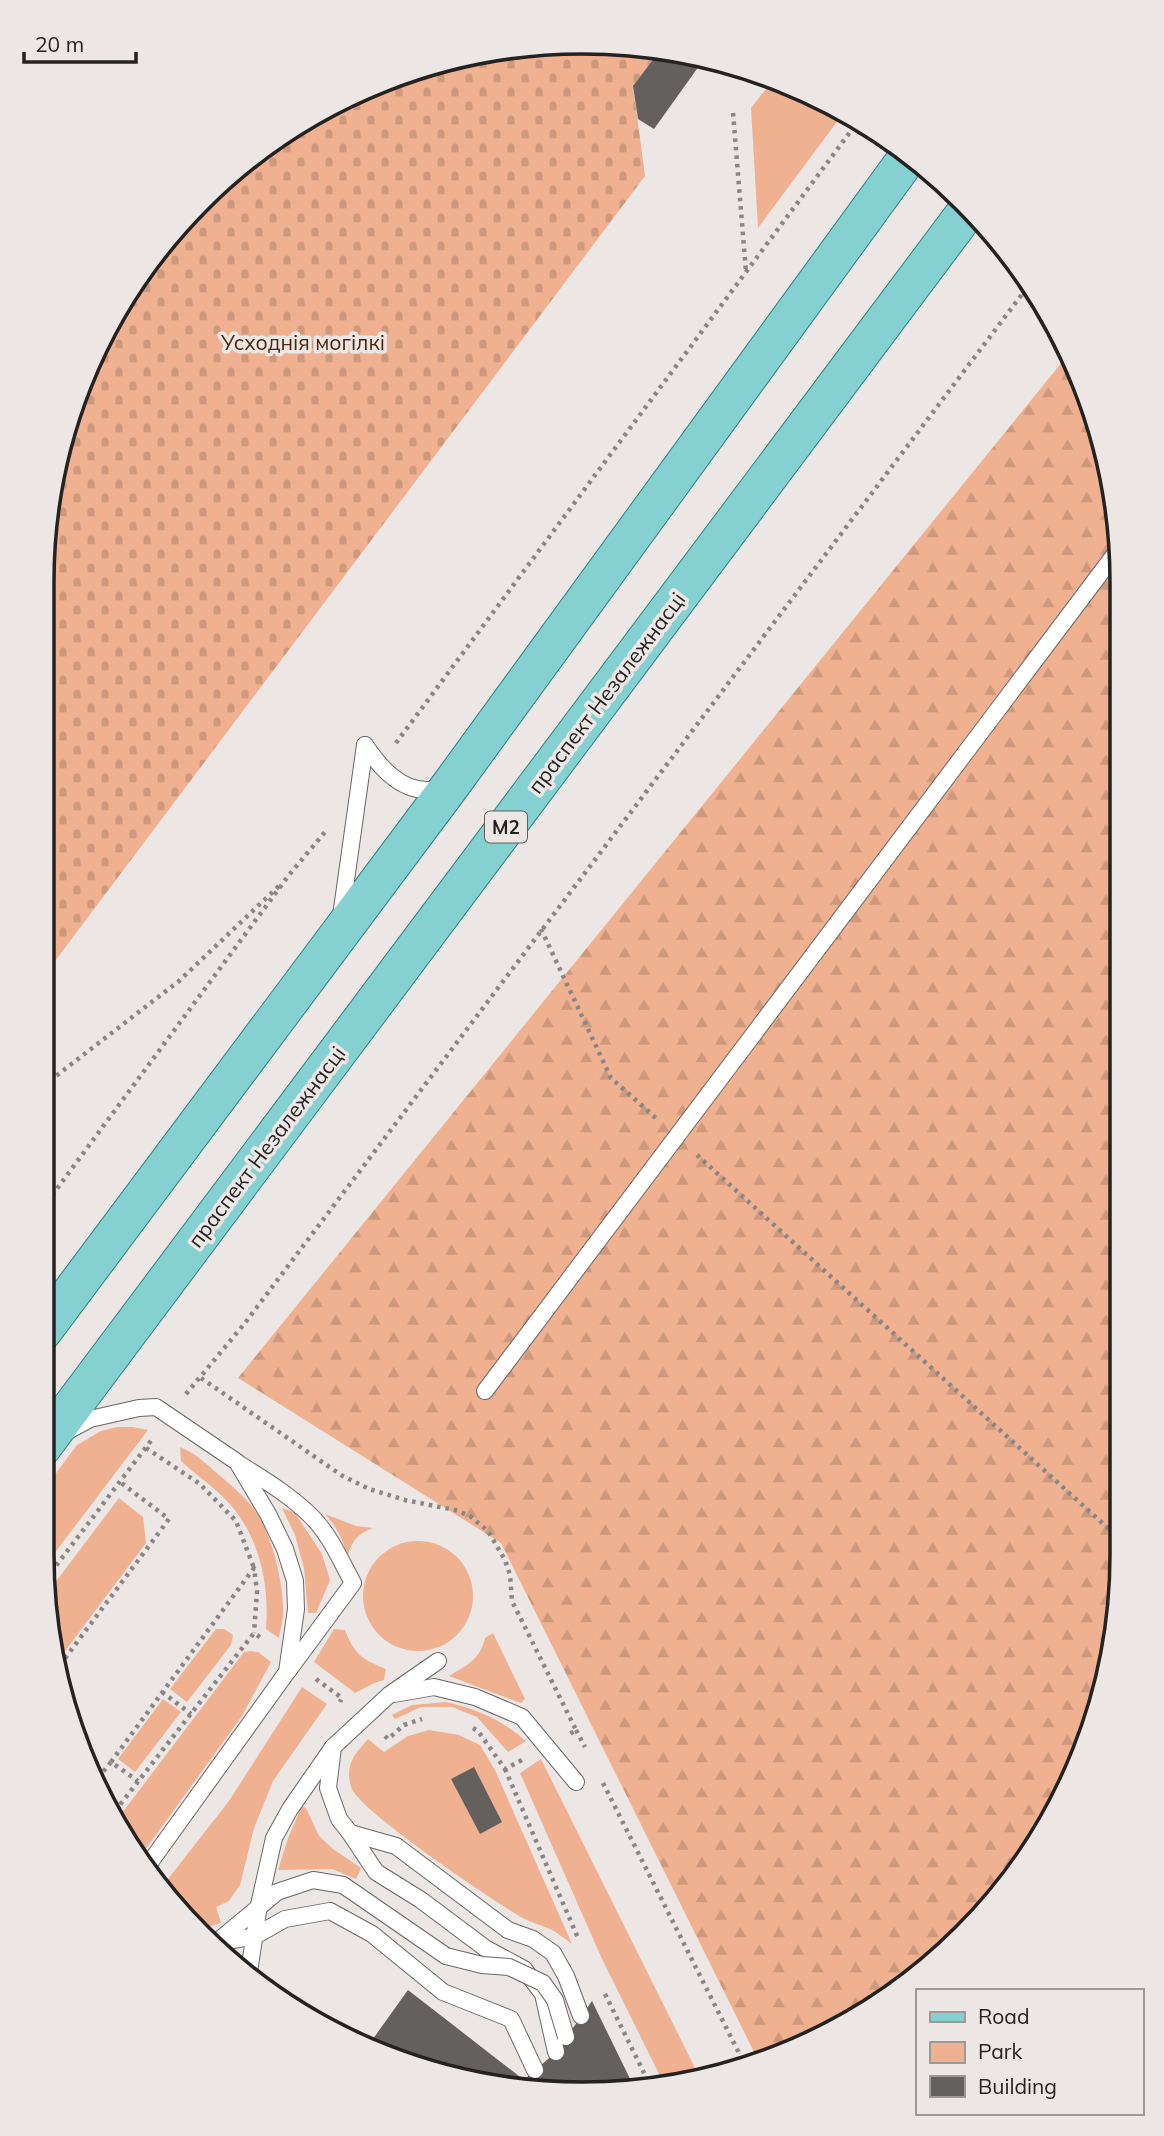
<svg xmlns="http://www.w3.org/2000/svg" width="1164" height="2136" viewBox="0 0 1164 2136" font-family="Mulish,sans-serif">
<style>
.green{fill:#efb190}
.forest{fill:url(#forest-firs)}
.cemetery{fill:url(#cemetery-stones)}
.building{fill:#64605e}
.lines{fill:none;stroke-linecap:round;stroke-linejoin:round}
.lane-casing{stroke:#6b6664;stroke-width:18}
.primary-casing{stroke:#2e8181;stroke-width:40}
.path{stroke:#8a8685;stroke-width:4.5;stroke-dasharray:3.5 5;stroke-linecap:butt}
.lane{stroke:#fff;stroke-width:16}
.primary{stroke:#85d1d2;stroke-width:38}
.lane-bridge-casing{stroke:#6b6664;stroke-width:18;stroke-linecap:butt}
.lane-bridge{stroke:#fff;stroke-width:16}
.labels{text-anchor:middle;stroke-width:7;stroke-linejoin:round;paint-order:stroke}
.shield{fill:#ece7e5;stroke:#615e5c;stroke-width:2}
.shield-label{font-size:19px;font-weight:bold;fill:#252322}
.park-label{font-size:21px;fill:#4e240a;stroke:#ece7e5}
.street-label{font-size:21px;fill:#252322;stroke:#ece7e5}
.rim{fill:none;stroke:#252322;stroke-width:3.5}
</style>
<defs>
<pattern id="forest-firs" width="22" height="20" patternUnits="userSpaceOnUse" patternTransform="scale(1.75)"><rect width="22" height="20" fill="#efb190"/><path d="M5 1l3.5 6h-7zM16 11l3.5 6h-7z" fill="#cd987c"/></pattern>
<pattern id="cemetery-stones" width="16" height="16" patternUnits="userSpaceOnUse" patternTransform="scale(1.75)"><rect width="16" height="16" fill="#efb190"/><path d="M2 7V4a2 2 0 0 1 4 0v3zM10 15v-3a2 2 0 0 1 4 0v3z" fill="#cd987c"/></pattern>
</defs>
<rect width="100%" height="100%" fill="#ece7e5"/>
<g class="green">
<path d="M774,79L845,111L758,228L751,108Z"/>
<path d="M117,1427H133L148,1430L44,1567L42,1554V1492L77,1445L101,1431Z"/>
<path d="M180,1447C195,1453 207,1464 219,1475C231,1485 244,1496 254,1509C272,1532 285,1588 283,1617C282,1624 280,1631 279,1638L266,1629C270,1583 258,1530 223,1497C210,1484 195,1474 181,1461Z"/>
<path d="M119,1498L143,1517L146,1543L59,1659L48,1592Z"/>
<path d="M282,1508L295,1513L322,1554L330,1580L316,1613H308L304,1568L295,1535Z"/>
<path d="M325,1514L356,1526L373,1528C356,1534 351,1543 347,1559C344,1540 338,1529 325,1514Z"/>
<circle cx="418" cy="1596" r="55"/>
<path d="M216,1629H224L233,1635L231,1645L187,1702L170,1689Z"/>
<path d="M334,1629L345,1630C354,1654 363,1660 386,1669L384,1680L374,1683L355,1693L314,1662Z"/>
<path d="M493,1633L525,1699L521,1703L449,1676C467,1665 480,1660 485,1638Z"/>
<path d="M251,1651L258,1652L271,1662L242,1716L140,1857L119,1817L244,1652Z"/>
<path d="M302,1687L327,1704L273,1781L254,1828L240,1885L229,1901L216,1907L221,1923L208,1927H201L164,1892L168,1879L229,1801Z"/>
<path d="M163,1699L181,1712L135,1772L118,1759Z"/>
<path d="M446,1702C477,1709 502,1720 526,1741L508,1752L477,1717L452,1707H421L395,1719L392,1715L412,1705Z"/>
<path d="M429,1730L459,1735L480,1745L495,1770L572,1944C565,1939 558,1933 550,1929C538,1924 526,1921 516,1914C488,1897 358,1810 351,1787C345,1764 354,1755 368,1739L384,1752L408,1736Z"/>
<path d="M541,1759L698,2074L663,2082L602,1959L520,1773Z"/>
<path d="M302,1806L306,1808L319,1836L333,1849L361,1868L356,1879L332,1869L278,1870L288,1838Z"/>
</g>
<path class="forest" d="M1067,356L1093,408L1117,512L1121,1589L1103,1694L1050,1824L938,1960L789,2053L758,2060L501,1543L238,1378Z"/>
<path class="cemetery" d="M546,43L652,47L661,49L633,86L645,176L43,977V547L61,442L114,312L176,226L253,154L343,98L442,61Z"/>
<g class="building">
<path d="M661,49L704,59L654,129L638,119L633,86Z"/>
<path d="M474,1767L502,1822L480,1834L451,1779Z"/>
<path d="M408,1990L524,2080L556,2052L592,2001L635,2089L618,2093L443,2076L370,2043Z"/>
</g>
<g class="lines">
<defs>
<g id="lane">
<path d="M365,745C379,766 399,790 427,790C433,790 439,788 444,787"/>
<path d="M341,916L365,745"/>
<path d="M485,1391L1118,550"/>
<path d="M66,1432L90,1419L139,1408L156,1407L237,1462L268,1514L285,1549L295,1581L296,1609L287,1672L146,1868"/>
<path d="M241,1465C266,1481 291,1496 312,1517C330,1535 341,1561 353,1583L288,1671"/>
<path d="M394,1694L434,1687L475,1697L522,1717L576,1782"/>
<path d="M333,1747L328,1788L339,1819L350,1833L396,1846L508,1930L533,1939L553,1953L566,1976L581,2016"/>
<path d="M350,1833L376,1872L421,1900L485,1948L524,1969L543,1994L556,2052"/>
<path d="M217,1942L277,1892L313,1880L343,1885L446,1956"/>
<path d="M218,1943L255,1936L285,1919L330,1911L372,1934L443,1992L511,2019L535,2070"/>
<path d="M249,1972L259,1905L274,1838L290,1809L333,1747L389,1695L438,1661"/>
</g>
<g id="primary">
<path d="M42,1332L450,786L908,157"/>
<path d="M42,1447L970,207"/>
</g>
</defs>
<use href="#lane" class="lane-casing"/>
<use href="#primary" class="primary-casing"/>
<g class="path">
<path d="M733,113L746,272"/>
<path d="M1023,293L1046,312"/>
<path d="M396,743L859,120"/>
<path d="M541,929L611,1078L657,1119"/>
<path d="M43,1086L179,981L279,886"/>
<path d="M697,1155L1110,1530L1121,1535"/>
<path d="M42,1209L289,875L325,832"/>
<path d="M201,1378L341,1475L369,1489L405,1500L455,1510L470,1516L488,1531L505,1560L510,1575L512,1601L576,1730L570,1734"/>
<path d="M186,1394L245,1323L1023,293L1029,280"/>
<path d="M146,1448L200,1484L236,1521L254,1568"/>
<path d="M46,1579L153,1438"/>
<path d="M60,1665L169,1519L120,1482"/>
<path d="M316,1679L342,1698L340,1702"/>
<path d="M162,1692L191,1714"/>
<path d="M473,1728L478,1731L505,1769L522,1760"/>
<path d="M576,1730L585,1747"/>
<path d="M385,1736L388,1739L404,1725L422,1719"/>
<path d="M111,1762L254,1568L257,1591L254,1633"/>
<path d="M505,1769L578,1938"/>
<path d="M98,1778L111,1762L138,1781"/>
<path d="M603,1783L744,2063"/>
<path d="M115,1811L254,1633L264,1640"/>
<path d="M605,1994L650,2085"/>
</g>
<use href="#lane" class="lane"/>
<use href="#primary" class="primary"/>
<defs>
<path id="lane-bridge" d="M446,1956L482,1965L509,1967L543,1983L555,2000L566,2037"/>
</defs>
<use href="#lane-bridge" class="lane-bridge-casing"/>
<use href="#lane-bridge" class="lane-bridge"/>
</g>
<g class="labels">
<rect class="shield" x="485" y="811.5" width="42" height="31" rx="5"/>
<g class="shield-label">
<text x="506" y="834">М2</text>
</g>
<g class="park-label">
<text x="303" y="350">Усходнія могілкі</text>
</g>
<g class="street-label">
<text transform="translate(607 693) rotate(-53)" y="7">праспект Незалежнасці</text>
<text transform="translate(267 1147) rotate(-53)" y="7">праспект Незалежнасці</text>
</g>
</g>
<path d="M0 0H1164V2136H0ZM582 54H582A528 528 0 0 1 1110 582V1554A528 528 0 0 1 582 2082H582A528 528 0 0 1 54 1554V582A528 528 0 0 1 582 54Z" fill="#ece7e5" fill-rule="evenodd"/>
<path class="rim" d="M582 54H582A528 528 0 0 1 1110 582V1554A528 528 0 0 1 582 2082H582A528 528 0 0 1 54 1554V582A528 528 0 0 1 582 54Z"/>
<rect x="916" y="1989" width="228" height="126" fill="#ece7e5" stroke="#9c9997" stroke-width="2"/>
<rect x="930" y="2012" width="35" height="10" fill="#85d1d2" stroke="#9c9997" stroke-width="2"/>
<text x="978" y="2024" font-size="21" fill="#252322">Road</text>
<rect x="930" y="2042" width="35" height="21" fill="#efb190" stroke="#9c9997" stroke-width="2"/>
<text x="978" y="2059" font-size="21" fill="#252322">Park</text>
<rect x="930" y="2076" width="35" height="21" fill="#64605e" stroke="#9c9997" stroke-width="2"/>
<text x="978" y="2094" font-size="21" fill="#252322">Building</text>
<path d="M24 52v10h112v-10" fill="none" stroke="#252322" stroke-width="3.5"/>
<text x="35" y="52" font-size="21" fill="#252322" stroke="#ece7e5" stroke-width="5" paint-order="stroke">20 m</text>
</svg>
